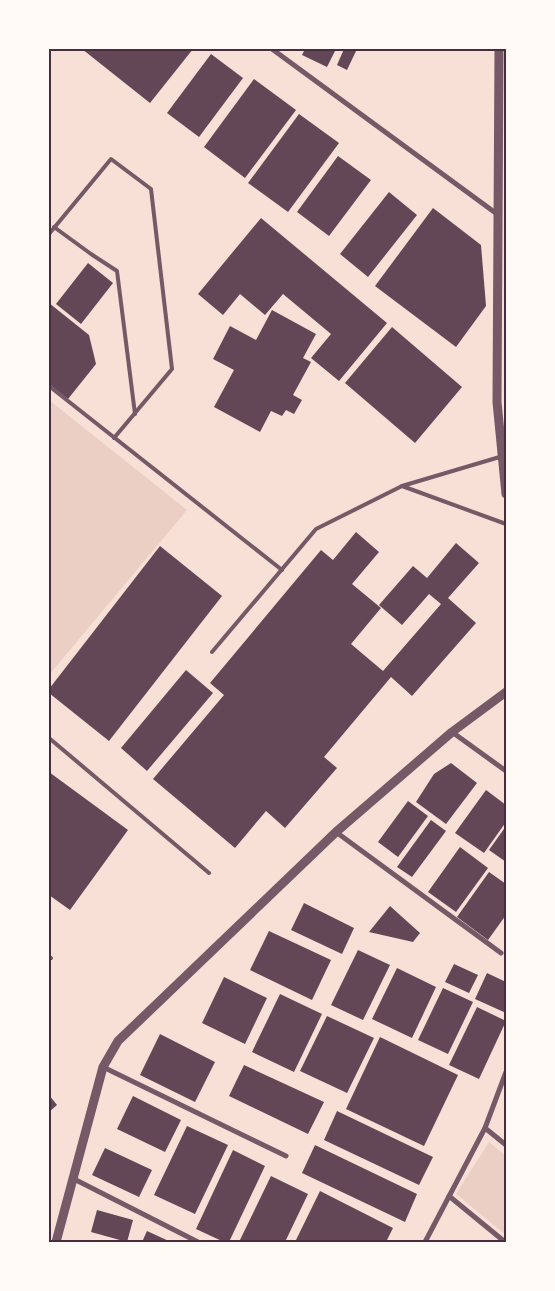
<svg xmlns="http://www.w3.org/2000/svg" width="555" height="1291" viewBox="0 0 555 1291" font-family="'Space Grotesk',sans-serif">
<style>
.green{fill:#ebcfc5}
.building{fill:#644757}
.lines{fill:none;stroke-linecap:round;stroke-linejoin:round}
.service{stroke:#755966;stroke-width:4}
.minor{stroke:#755966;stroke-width:5}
.tertiary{stroke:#755966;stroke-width:9}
.neatline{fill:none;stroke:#4a2c40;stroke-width:2}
</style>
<rect width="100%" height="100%" fill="#f7e1d7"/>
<g class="green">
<path d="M49,400L187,510L49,675Z"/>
<path d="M489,1142L506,1156V1235L456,1194Z"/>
</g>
<g class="building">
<path d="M82,49H193L150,103Z"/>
<path d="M305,49H336L327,67L302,55Z"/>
<path d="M344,49H357L347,70L337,65Z"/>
<path d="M211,54L243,78L199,137L167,113Z"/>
<path d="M254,79L296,110L245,178L204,147Z"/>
<path d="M299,114L339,143L288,212L248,183Z"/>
<path d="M338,156L371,180L329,236L297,212Z"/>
<path d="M389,192L417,215L368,277L340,254Z"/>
<path d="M433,208L481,245L486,306L456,347L375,286Z"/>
<path d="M261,218L387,323L339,381L311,358L331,334L283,294L265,315L240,294L223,315L198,294Z"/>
<path d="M88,263L113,283L81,324L56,304Z"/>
<path d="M49,303L89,335L96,364L68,399L49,384Z"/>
<path d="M272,310L316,334L303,358L311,362L293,395L302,400L294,414L286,410L282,416L271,411L260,432L214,407L234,370L213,359L230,326L256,340Z"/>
<path d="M392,327L462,387L415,443L345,383Z"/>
<path d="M356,532L379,552L352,584L381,608L351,644L383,671L441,604L429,594L402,625L379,605L413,566L427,578L456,543L479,563L448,598L476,623L412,696L391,677L324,757L337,768L285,828L266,811L235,848L153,779L224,695L210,683L321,550L333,560Z"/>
<path d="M160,546L222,596L109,741L49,693V689Z"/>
<path d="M186,670L213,693L147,771L121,748Z"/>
<path d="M451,763L477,783L446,824L416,802L434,774Z"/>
<path d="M49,772L128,830L70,910L49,895Z"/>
<path d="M486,790L506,805V822L484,853L455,833Z"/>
<path d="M408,801L428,816L398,857L378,842Z"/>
<path d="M431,820L446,831L412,877L397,867Z"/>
<path d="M506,826V862L489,850Z"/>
<path d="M460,847L488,868L456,912L428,892Z"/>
<path d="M489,872L506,884V915L488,940L457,917Z"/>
<path d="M304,903L354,928L342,954L291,930Z"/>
<path d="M390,906L420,933L413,942L369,932Z"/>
<path d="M269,931L331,960L312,1000L250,970Z"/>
<path d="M358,950L390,965L363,1020L331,1005Z"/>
<path d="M454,964L478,975L469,993L445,982Z"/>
<path d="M397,968L436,987L412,1038L372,1019Z"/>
<path d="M487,973L506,982V1013L475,999Z"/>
<path d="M224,977L267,998L245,1044L202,1023Z"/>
<path d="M443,988L473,1002L448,1054L418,1040Z"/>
<path d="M280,994L322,1014L294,1072L252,1052Z"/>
<path d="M477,1007L506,1021L479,1079L449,1065Z"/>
<path d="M327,1016L374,1038L347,1093L300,1071Z"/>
<path d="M160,1034L215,1062L195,1102L140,1075Z"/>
<path d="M380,1037L458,1075L424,1146L346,1109Z"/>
<path d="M244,1065L324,1102L308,1134L229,1096Z"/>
<path d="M49,1095L57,1105L49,1112Z"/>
<path d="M133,1096L181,1120L165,1152L117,1129Z"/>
<path d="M337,1111L433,1157L419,1185L324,1140Z"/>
<path d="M187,1126L228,1145L195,1214L154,1195Z"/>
<path d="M315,1145L417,1194L405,1222L302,1173Z"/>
<path d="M105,1148L152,1170L139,1197L92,1175Z"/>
<path d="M233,1150L265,1166L229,1242H224L196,1229Z"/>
<path d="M271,1176L308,1194L285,1242H239Z"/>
<path d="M320,1191L393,1228L386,1242H295Z"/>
<path d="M97,1210L133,1220L127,1242L91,1232Z"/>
<path d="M147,1231L171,1242H142Z"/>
</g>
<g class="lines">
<g class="service">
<path d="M54,227L91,254L117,271L135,414"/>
<path d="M49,234L111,159L151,189L172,369L114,438"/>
<path d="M49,386L282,570"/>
<path d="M503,456L402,486L506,524"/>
<path d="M212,652L316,529L402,486"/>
<path d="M49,738L209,873"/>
<path d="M49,957L51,958"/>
</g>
<g class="minor">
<path d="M272,49L497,214"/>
<path d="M452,732L506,771"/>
<path d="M336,832L501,953"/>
<path d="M103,1067L286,1156"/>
<path d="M485,1128L506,1145"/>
<path d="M72,1178L198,1242"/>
<path d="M449,1196L505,1242"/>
<path d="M425,1242L485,1128L506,1072"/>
</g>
<g class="tertiary">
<path d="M499,49L497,402L506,494"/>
<path d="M56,1242L103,1067L118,1041L336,832L452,732L506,692"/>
</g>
</g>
<rect width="555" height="1291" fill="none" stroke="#fffaf5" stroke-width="100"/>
<rect x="50" y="50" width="455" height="1191" class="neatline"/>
</svg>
